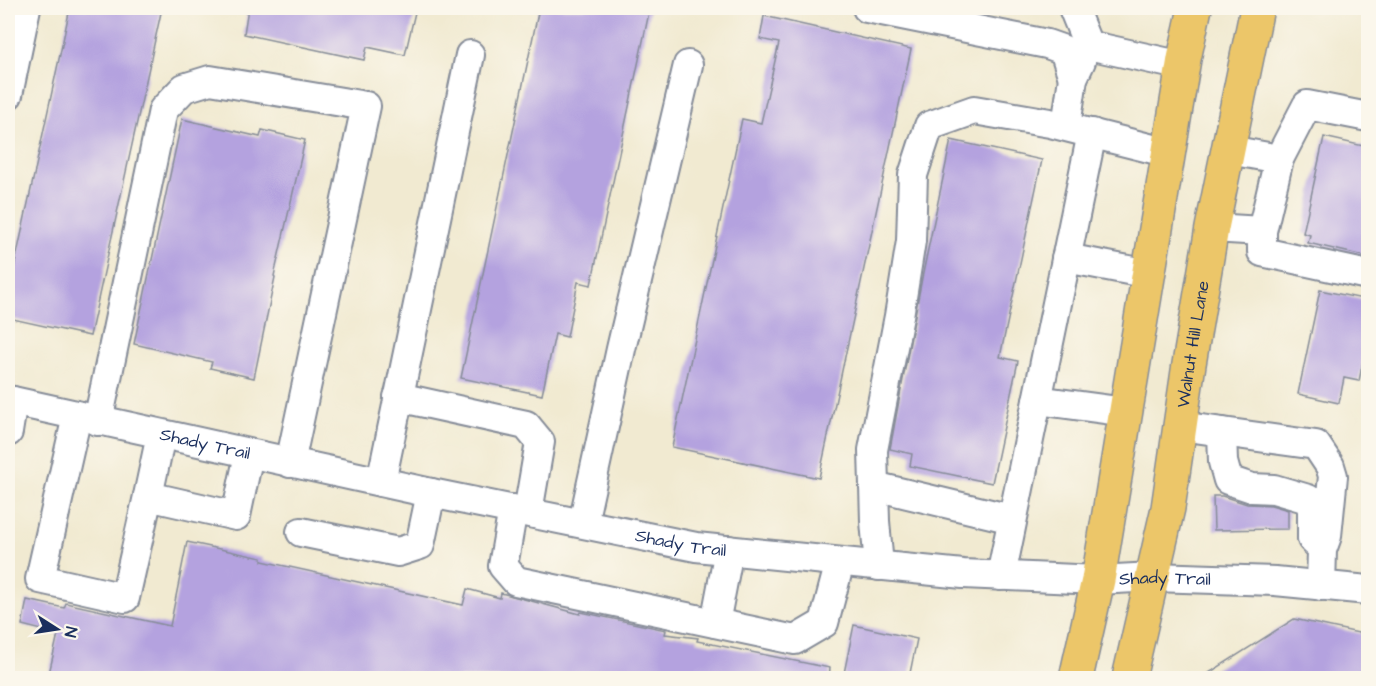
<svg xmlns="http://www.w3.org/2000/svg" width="1376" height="686" viewBox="0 0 1376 686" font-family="'Architects Daughter',sans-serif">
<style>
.building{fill:#b4a2df}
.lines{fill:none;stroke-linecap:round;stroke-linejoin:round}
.minor-casing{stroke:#868c98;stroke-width:32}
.major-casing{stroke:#868c98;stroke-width:36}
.minor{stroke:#fff;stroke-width:28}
.major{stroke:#ecc669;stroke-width:33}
.labels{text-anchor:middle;stroke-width:6;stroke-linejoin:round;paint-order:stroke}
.street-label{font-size:18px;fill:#1b2f5e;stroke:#fbf7ec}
</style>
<rect width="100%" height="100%" fill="#fbf7ec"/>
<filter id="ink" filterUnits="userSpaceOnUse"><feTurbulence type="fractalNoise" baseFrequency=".0167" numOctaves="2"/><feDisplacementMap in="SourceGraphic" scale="12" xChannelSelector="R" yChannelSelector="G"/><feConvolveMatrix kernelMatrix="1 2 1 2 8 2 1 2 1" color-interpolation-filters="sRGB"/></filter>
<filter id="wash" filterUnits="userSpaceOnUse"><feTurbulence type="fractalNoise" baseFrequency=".008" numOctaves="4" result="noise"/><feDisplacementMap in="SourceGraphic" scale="24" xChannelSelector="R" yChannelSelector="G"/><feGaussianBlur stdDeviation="1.35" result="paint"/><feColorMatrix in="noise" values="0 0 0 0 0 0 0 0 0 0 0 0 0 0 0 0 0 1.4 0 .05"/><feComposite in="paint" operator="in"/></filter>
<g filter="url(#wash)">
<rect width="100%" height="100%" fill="#f1ead1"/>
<g id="blocks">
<g class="building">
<path d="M70,8H162L90,336L8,318V296Z"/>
<path d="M248,8H416L405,55L367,47L364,60L244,34Z"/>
<path d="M539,8H650L591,285L578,282L567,337L555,334L542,395L461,378Z"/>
<path d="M764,16L911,49L819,478L672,447L742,119L761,123L779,43L760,39Z"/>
<path d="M182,119L260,137L262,130L305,140L274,276L275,277L254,378L210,368L212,362L134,344Z"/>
<path d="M1324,137L1368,147V257L1308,243L1310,235L1303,233Z"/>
<path d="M951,140L1042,160L1000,357L1018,361L992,483L910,466L912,454L890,449L922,278Z"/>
<path d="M1320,290L1368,300V336L1359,381L1344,378L1339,403L1298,394Z"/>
<path d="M1213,496H1222L1247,504L1271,505L1288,510V529L1214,530Z"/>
<path d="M187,542L262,558V561L463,605L467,589L500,598L501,593L580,614L581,612L666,630L665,634L698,638L697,641L830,668L829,678H48L58,634L22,625L27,600L64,608L66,603L170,626Z"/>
<path d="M1294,619L1368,635V678H1201Z"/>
<path d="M854,625L917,639L909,678H843Z"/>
</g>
</g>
</g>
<g filter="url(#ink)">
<use href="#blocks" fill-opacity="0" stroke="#868c98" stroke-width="1.5"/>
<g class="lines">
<defs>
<g id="minor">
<path d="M867,8L1047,44L1064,50L1073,78"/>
<path d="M1073,8L1088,45L1183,66"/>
<path d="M8,95L26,8"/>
<path d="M1066,126L1073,78L1081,61"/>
<path d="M1229,150L1279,159L1307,105L1368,117"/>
<path d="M1212,228L1262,231V252L1368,275"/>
<path d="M1262,231L1279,159"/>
<path d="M1066,258L1149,274"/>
<path d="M398,397L526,425L540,442L528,512"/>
<path id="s1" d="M8,400L431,493L696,547L963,574L1098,580L1153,577L1275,581L1368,590"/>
<path d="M1037,400L1126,412"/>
<path d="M77,416L40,579L125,598L148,496L236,516L249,454"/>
<path d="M98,421L163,110L184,88L210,80L366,106L290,463"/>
<path d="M1180,426L1316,445L1330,466L1333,476L1327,536L1322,550L1321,586"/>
<path d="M8,432L13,401"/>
<path d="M1222,432L1223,462L1228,480L1252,488L1274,489L1308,499L1312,509V539L1315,542"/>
<path d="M381,482L470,55"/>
<path d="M874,486L1012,519"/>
<path d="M148,496L161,435"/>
<path d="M513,509L503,566L516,581L795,640L824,623L840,562"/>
<path d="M583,523L621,349L688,65"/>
<path d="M301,532L398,552L420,545L431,493"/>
<path d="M879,566L875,521L873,450L899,316L911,241L913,175L929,126L974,110L1050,123L1169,153"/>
<path d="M1001,576L1092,133"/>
<path d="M715,623L729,550"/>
</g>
<g id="major">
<path d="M1076,678L1098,580L1184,59L1195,8"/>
<path id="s2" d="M1129,678L1168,508L1189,364L1212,228L1257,8"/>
</g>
</defs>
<use href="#minor" class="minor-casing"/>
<use href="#major" class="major-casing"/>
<use href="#minor" class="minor"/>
<use href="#major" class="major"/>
</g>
</g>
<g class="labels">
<g class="street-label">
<text dy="6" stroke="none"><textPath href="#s2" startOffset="340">Walnut Hill Lane</textPath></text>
<text dy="6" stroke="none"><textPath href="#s1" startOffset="202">Shady Trail</textPath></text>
<text dy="6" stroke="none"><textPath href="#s1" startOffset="688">Shady Trail</textPath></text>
<text dy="6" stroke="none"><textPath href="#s1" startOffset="1174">Shady Trail</textPath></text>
</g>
</g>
<rect width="1376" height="686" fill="none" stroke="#fbf7ec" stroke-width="30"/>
<g transform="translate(57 629) rotate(102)" stroke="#fbf7ec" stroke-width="4.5" paint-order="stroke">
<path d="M0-4.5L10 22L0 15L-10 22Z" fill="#1b2f5e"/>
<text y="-9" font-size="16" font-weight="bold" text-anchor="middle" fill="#1b2f5e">N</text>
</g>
</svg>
